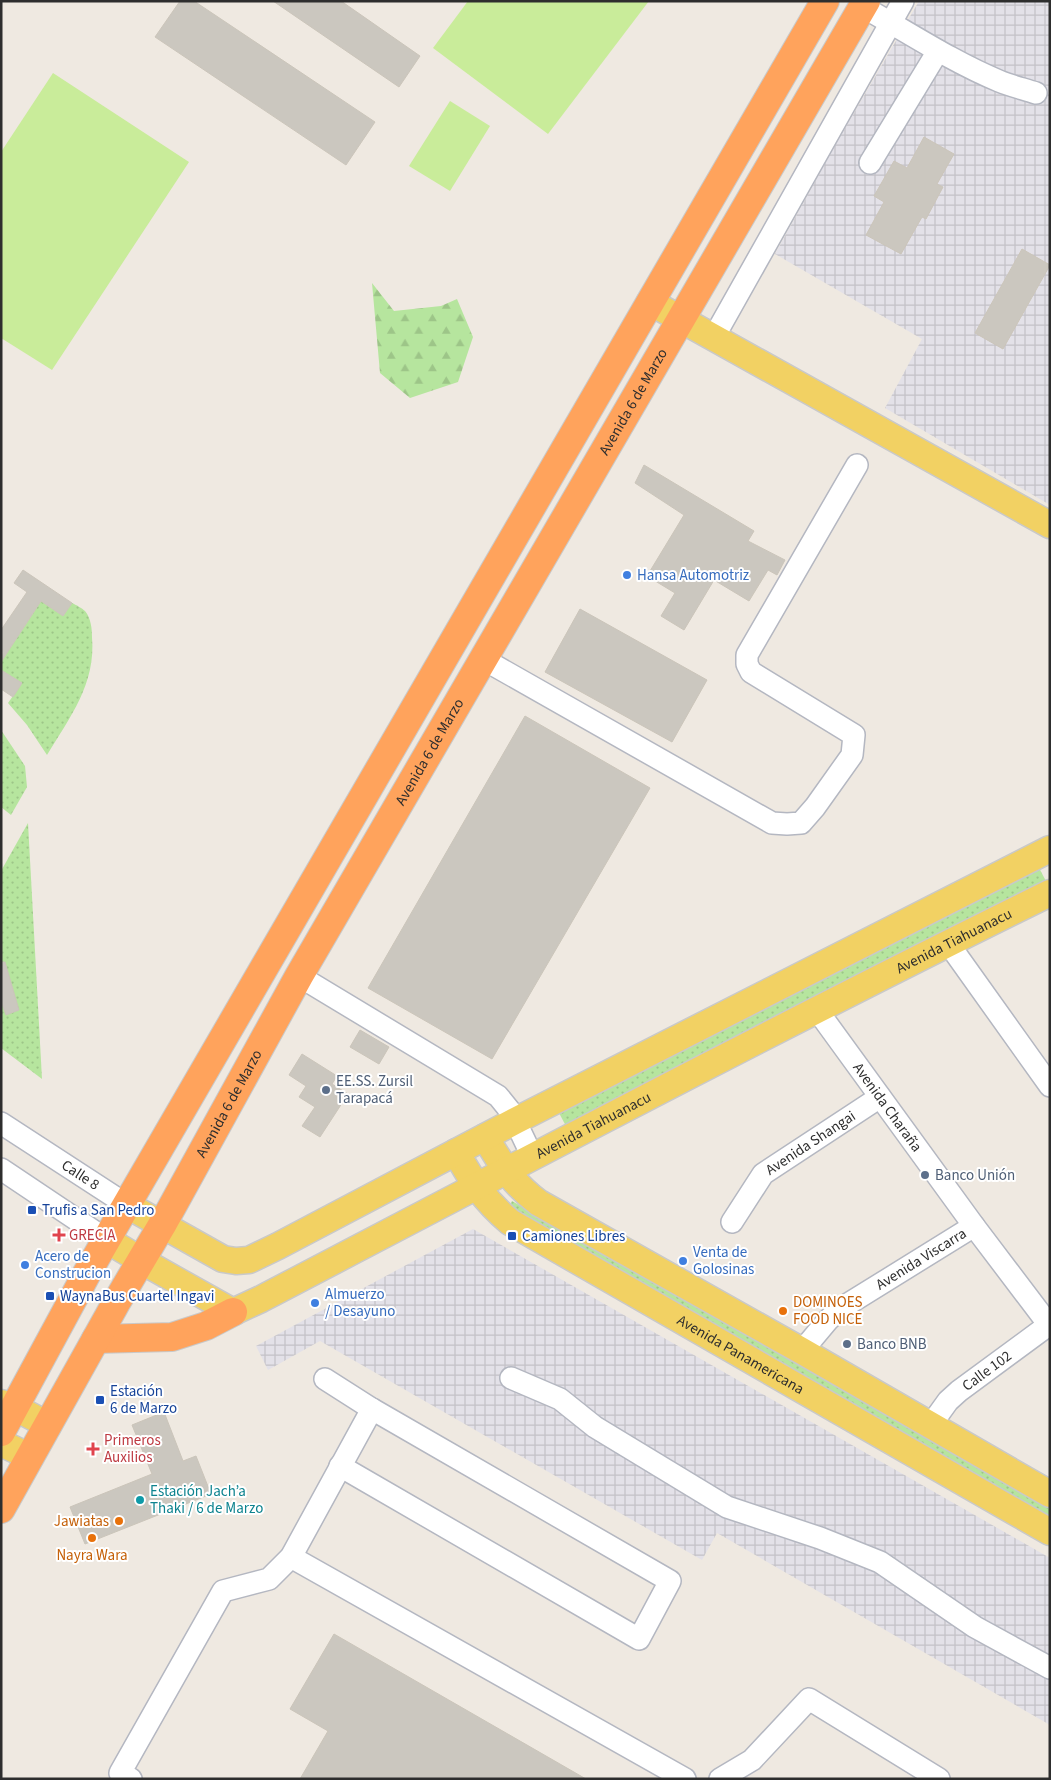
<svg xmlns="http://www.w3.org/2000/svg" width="1051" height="1780" viewBox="0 0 1051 1780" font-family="'Source Sans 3',sans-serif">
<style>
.industrial{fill:url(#industrial-grid)}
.grass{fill:url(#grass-dots)}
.forest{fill:url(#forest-firs)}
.pitch{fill:#c9ec9a}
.building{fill:#cbc7bf;stroke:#cbc5ba}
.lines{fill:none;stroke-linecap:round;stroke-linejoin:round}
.minor-casing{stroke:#b4b7c1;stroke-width:24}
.major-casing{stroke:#c9c9c9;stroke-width:29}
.highway-casing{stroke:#c9c9c9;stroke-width:30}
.minor{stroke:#fff;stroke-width:21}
.major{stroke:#f2d163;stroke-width:26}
.highway{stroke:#ffa35c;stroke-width:28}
.shop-dot{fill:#3f7fe0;stroke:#fff;stroke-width:2}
.service-dot{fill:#5c6f8a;stroke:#fff;stroke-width:2}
.transit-dot{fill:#1a4fb4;stroke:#fff;stroke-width:2}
.health-dot{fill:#e0444e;stroke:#fff;stroke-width:2}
.food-dot{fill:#e8710a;stroke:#fff;stroke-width:2}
.culture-dot{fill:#0f9aa8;stroke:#fff;stroke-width:2}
.labels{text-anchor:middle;stroke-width:4;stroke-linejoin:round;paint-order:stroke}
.street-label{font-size:15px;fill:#2e2e2e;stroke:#fff}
.shop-label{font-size:15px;fill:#366cbe;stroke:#fff;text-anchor:start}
.service-label{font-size:15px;fill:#4e5e75;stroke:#fff;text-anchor:start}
.transit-label{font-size:15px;fill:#164399;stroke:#fff;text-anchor:start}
.health-label{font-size:15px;fill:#be3a42;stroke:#fff;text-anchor:start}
.food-label{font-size:15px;fill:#c56008;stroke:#fff;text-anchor:start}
.culture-label{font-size:15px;fill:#0d838f;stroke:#fff;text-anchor:start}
</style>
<defs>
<pattern id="industrial-grid" width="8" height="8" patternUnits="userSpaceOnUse" patternTransform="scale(1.25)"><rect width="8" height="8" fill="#e3e1e8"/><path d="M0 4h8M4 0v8" fill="none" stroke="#c3c1c7"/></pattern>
<pattern id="grass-dots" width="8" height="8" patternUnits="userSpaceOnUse" patternTransform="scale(1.25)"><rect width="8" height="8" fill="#b6e59e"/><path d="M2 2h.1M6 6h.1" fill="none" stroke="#9dc588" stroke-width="1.8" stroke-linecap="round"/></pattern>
<pattern id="forest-firs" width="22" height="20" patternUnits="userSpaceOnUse" patternTransform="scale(1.25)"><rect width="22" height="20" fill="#b6e59e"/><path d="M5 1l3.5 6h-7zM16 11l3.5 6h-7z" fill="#9dc588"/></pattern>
</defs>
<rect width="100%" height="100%" fill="#efe9e1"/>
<g class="industrial">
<path d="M919,1H1050V505L885,408L922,339L775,254L836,144Z"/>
<path d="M473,1229L1050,1558V1725L717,1533L702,1560L320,1341L268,1370L256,1346Z"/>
</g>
<g class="grass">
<path d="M41,601L63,616L72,603C76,605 82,608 85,611C91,618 92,629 92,637C96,684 70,717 47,755L27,725L8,703L22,683L1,670V662Z"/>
<path d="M1,730L25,766L27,787L11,815L1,807Z"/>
<path d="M28,823L42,1079L1,1048V871Z"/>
<path d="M1038,866L1047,883L567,1128L558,1111Z"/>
<path d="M512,1201L1050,1509V1521L507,1211Z"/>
</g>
<path class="forest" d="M372,283L394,311L441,306L457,299L473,337L458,382L410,398L380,373Z"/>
<g class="pitch">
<path d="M468,1H649L548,134L433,48Z"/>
<path d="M53,73L189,162L52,370L1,338V152Z"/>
<path d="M450,101L490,126L450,191L409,166Z"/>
</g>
<g class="building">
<path d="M180,1H194L375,122L346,165L155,37Z"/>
<path d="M273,1H341L420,56L399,87Z"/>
<path d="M924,137L954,154L937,184L943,187L926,219L922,217L901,254L866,235L884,202L874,196L894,161L907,168Z"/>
<path d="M1022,249L1050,265L1003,349L975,333Z"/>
<path d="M644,465L754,531L748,541L785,560L777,575L768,570L749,601L714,580L684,630L661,616L675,593L647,576L684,515L635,483Z"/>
<path d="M23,570L72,603L63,616L41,601L1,662V630L27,592L14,583Z"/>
<path d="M580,609L707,680L672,742L545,672Z"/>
<path d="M1,670L22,683L13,697L1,689Z"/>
<path d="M525,716L650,788L492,1059L368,988Z"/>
<path d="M1,962H5L19,1010L6,1015L1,1001Z"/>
<path d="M360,1030L389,1047L379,1064L350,1047Z"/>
<path d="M302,1054L337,1076L332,1084L348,1094L320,1137L302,1126L315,1107L299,1097L306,1086L289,1075Z"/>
<path d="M164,1412L183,1461L196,1456L211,1494L85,1544L70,1507L152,1474L132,1425Z"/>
<path d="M334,1634L586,1779H300L328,1731L290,1709Z"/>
</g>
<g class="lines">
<defs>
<g id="minor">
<path d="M863,7C908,32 951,61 999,81C1011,86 1024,89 1036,93"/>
<path d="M870,163L938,51"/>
<path d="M714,337L903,1"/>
<path d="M483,659L772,823L787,824L801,823L815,807L852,755L854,735L751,672L747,664V655L857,465"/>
<path d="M948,943L1050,1086"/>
<path d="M299,976L498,1096L511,1112L532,1156"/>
<path id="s1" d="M817,1010L974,1226L1049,1325"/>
<path id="s2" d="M1,1123L127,1205"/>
<path d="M1,1169L107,1240"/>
<path id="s3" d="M732,1222L763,1174L880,1097"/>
<path id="s4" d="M802,1351L828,1320L840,1309L974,1226"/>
<path d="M511,1378L560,1399L595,1427L727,1507L820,1538L880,1562L975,1627L1050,1668"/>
<path d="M325,1379L372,1409L670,1581L639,1639L340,1466"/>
<path id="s5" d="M930,1426L948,1401L959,1391L1050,1324"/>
<path d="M291,1557L685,1779"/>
<path d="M131,1779L120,1773L223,1591L269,1579L291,1557L372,1409"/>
<path d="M720,1779L752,1760L809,1699L939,1779"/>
</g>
<g id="major">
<path d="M650,302L1050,525"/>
<path d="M485,1137C503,1166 511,1182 539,1203L802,1351L1050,1494"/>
<path id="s6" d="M456,1152C473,1182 483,1199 510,1222L1050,1532"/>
<path d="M127,1205L223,1259L236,1261L249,1260L278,1246L515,1121L1050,849"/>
<path id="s7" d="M107,1240L142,1261L233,1312L261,1299C523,1162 784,1024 1050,893"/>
<path d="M1,1403L14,1407L48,1425"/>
<path d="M1,1443L30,1457"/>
</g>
<g id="highway">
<path d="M96,1339L172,1337L206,1326L233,1312"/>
<path d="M1,1432L87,1273L825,1"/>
<path id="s8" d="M1,1509L116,1303L162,1225L299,976L866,1"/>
</g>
</defs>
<use href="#minor" class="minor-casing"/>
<use href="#major" class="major-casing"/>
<use href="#highway" class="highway-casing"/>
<use href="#minor" class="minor"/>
<use href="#major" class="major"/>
<use href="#highway" class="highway"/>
</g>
<g class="shop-dot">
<circle cx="627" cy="575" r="5"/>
<circle cx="683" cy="1261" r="5"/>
<circle cx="25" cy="1265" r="5"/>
<circle cx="315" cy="1303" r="5"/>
</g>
<g class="service-dot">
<circle cx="326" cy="1090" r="5"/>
<circle cx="925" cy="1175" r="5"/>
<circle cx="847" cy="1344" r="5"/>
</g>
<g class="transit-dot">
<rect x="27" y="1205" width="10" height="10" rx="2.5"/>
<rect x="507" y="1231" width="10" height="10" rx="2.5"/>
<rect x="45" y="1291" width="10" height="10" rx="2.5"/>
<rect x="95" y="1395" width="10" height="10" rx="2.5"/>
</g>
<g class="health-dot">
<path d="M56.5 1227.5h5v5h5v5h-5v5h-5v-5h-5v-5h5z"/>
<path d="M90.5 1441.5h5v5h5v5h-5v5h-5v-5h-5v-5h5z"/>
</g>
<g class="food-dot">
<circle cx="783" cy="1311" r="5"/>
<circle cx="119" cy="1521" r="5"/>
<circle cx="92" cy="1538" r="5"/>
</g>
<circle class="culture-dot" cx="140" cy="1500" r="5"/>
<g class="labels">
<g class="street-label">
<text dy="5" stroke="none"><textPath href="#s8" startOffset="1275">Avenida 6 de Marzo</textPath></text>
<text dy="5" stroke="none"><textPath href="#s8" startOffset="870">Avenida 6 de Marzo</textPath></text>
<text dy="5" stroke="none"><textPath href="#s7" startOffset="956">Avenida Tiahuanacu</textPath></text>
<text dy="5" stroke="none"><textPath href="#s8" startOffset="465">Avenida 6 de Marzo</textPath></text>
<text dy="5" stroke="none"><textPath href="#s1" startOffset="120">Avenida Charaña</textPath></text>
<text dy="5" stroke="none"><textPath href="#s7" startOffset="551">Avenida Tiahuanacu</textPath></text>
<text dy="5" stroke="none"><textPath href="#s3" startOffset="114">Avenida Shangai</textPath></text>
<text dy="5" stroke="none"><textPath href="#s2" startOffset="95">Calle 8</textPath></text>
<text dy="5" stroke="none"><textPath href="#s4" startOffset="152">Avenida Viscarra</textPath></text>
<text dy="5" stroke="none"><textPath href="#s6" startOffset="355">Avenida Panamericana</textPath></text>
<text dy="5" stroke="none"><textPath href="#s5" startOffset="80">Calle 102</textPath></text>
</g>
<g class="shop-label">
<text x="637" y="580">Hansa Automotriz</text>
<text x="693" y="1257">Venta de<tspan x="693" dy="17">Golosinas</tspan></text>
<text x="35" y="1261">Acero de<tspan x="35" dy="17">Construcion</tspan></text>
<text x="325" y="1299">Almuerzo<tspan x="325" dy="17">/ Desayuno</tspan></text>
</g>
<g class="service-label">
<text x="336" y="1086">EE.SS. Zursil<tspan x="336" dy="17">Tarapacá</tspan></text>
<text x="935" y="1180">Banco Unión</text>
<text x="857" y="1349">Banco BNB</text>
</g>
<g class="transit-label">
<text x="42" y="1215">Trufis a San Pedro</text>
<text x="522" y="1241">Camiones Libres</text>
<text x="60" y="1301">WaynaBus Cuartel Ingavi</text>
<text x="110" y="1396">Estación<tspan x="110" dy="17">6 de Marzo</tspan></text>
</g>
<g class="health-label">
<text x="69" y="1240">GRECIA</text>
<text x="104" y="1445">Primeros<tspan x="104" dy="17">Auxilios</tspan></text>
</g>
<g class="food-label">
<text x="793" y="1307">DOMINOES<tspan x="793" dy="17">FOOD NICE</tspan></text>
<text x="109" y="1526" text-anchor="end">Jawiatas</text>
<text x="92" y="1560" text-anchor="middle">Nayra Wara</text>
</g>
<g class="culture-label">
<text x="150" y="1496">Estación Jach’a<tspan x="150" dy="17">Thaki / 6 de Marzo</tspan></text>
</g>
</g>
<rect width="1051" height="1780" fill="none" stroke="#2e2e2e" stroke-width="5"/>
</svg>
